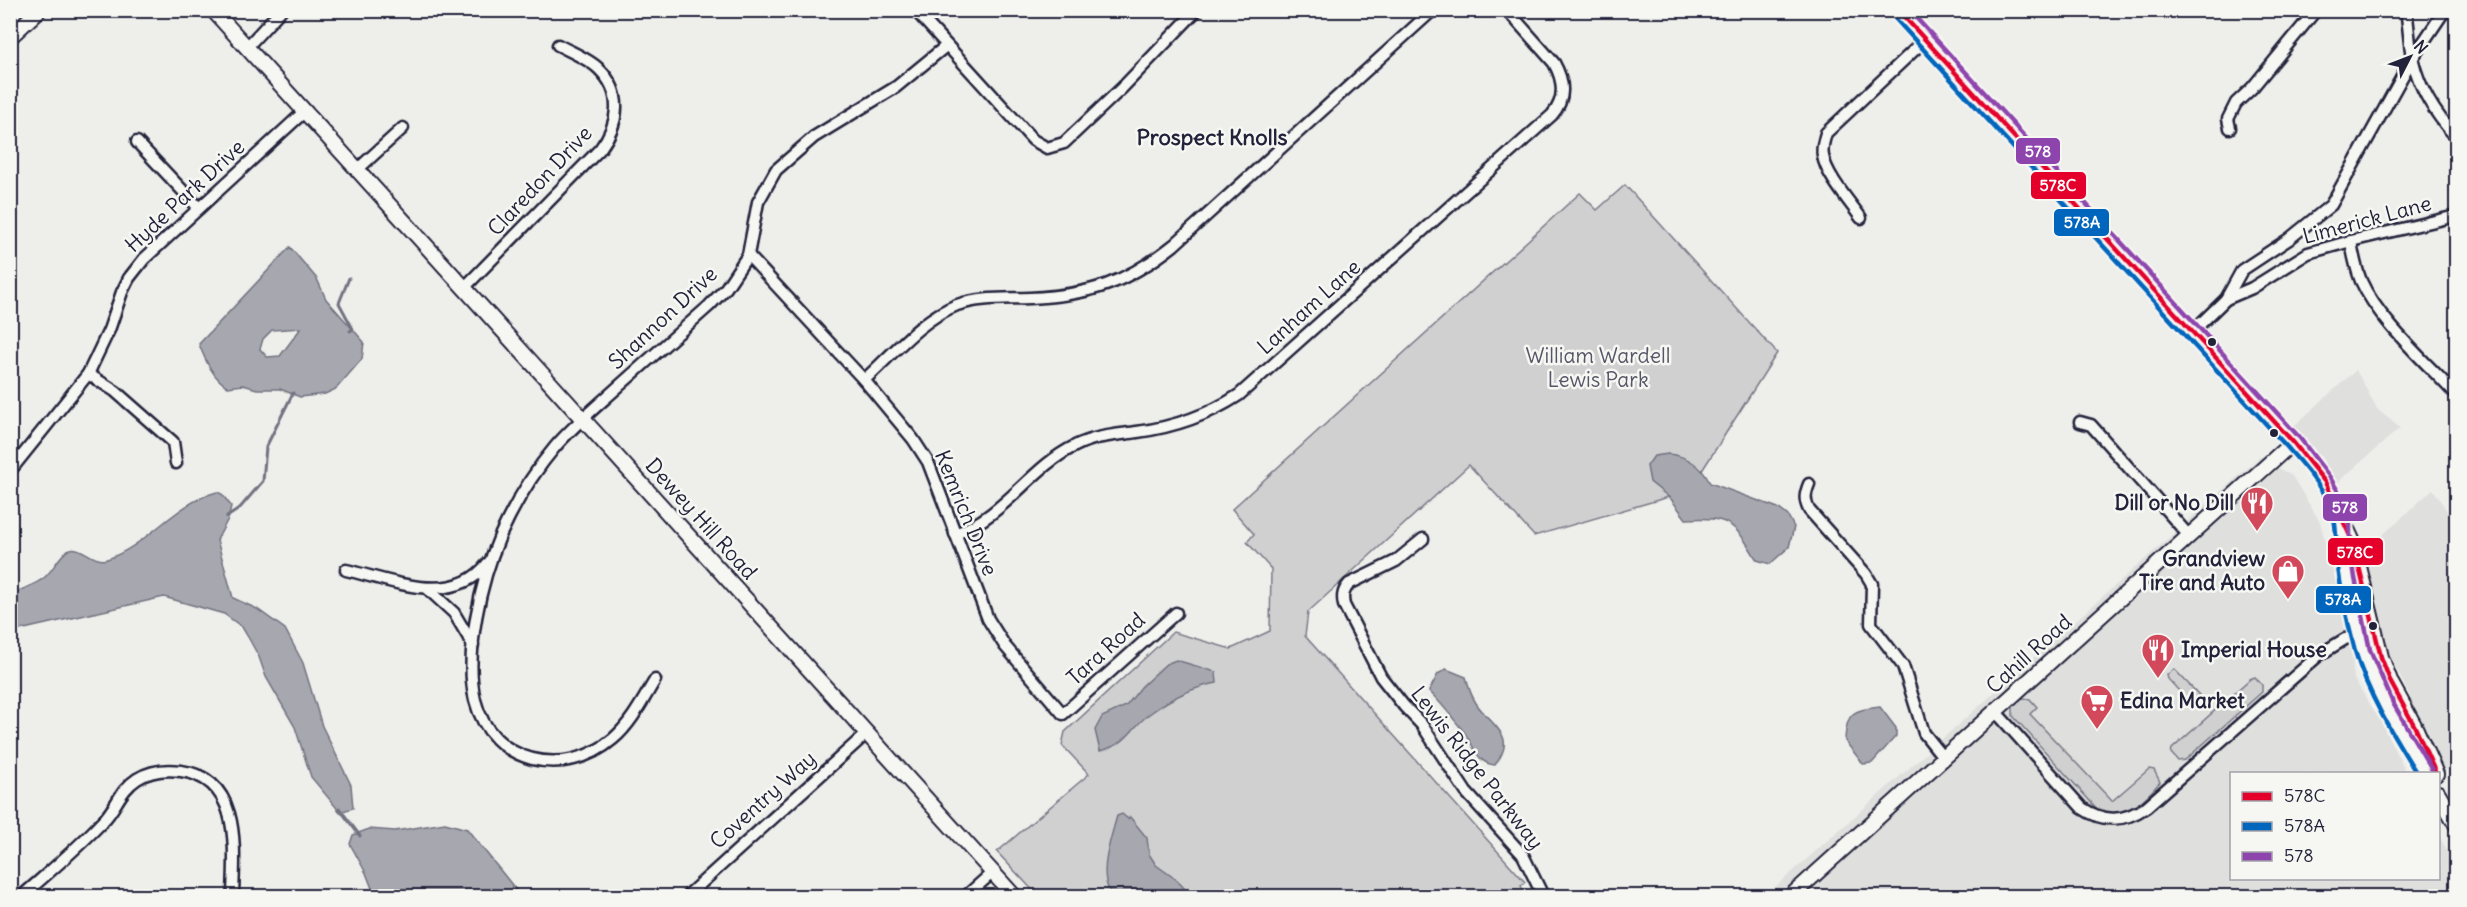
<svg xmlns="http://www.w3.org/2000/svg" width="2467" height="907" viewBox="0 0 2467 907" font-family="Delius,sans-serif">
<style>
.built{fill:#dfdfde}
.green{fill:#d0d0d1;stroke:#797986;stroke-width:1.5}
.water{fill:#a7a7af;stroke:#727281;stroke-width:1.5;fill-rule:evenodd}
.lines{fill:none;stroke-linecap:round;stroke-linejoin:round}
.stream{stroke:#727281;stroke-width:3}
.minor-casing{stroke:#22223b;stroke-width:15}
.tertiary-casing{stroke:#22223b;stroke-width:18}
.minor{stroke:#f6f6f2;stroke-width:10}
.tertiary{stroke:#f6f6f2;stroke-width:14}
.bus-1-casing{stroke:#f6f6f2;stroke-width:9}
.bus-2-casing{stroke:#f6f6f2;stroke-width:9}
.bus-3-casing{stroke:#f6f6f2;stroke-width:9}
.bus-1{stroke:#e4002b;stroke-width:4.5}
.bus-2{stroke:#0065bd;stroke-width:4.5}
.bus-3{stroke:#8e44ad;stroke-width:4.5}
.bus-dot{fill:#22223b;stroke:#f6f6f2;stroke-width:2}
.labels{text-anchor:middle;stroke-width:5;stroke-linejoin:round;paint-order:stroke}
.street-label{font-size:21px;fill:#22223b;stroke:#f6f6f2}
.park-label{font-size:21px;fill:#565668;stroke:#f6f6f2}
.poi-label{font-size:21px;font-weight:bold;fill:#22223b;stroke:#f6f6f2;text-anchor:end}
.neighbourhood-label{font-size:22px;font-weight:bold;fill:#22223b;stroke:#f6f6f2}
.line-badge{stroke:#f6f6f2;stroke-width:2}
.badge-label{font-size:16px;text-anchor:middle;font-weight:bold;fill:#fff}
</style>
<rect width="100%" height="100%" fill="#eeeeeb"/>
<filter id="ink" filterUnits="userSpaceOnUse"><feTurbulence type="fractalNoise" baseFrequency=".0167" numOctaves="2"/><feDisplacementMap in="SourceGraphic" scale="12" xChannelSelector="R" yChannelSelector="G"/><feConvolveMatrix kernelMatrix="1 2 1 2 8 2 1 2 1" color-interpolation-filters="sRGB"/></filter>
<g filter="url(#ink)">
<g class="built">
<path d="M2356,370L2377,409L2400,428L2337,483L2321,457L2294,426Z"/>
<path d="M2260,457L2292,476L2320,522L2350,635L2354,679L2380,720L2406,773L2232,774V878H2438L2439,836L2456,867V896H1765Z"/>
<path d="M2433,489L2456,525V763L2445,771L2385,644L2364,552Z"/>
</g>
<g class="green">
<path d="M1625,185L1777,353L1689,491L1534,536L1469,465L1308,612L1305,636L1525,882L1521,886L1526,896H1038L997,852L1089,774L1062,745L1065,732L1173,632L1231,649L1270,631L1271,569L1247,542L1254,534L1232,509L1580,193L1597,210Z"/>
<path d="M2174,669L2199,695L2190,703L2168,679L2167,675Z"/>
<path d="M2255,677L2262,685V692L2185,760L2178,761L2171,753L2172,749L2250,679Z"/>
<path d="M2022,698L2030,699L2037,707L2030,714L2112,801L2149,769L2154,770L2160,782C2145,800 2124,821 2099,811L2013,716V706Z"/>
</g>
<g class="water">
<path d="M290,247L317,279L326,299L364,342L362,359L336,389L325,394L300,397L280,389H257L243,385L228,387C213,378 205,360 199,344ZM301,328L280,356L267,357L260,349L263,339L272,330Z"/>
<path d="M1668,454C1688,456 1701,465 1710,483L1778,508L1788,516L1794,527L1789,547L1770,564L1757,560C1735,524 1731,516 1686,519L1671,499L1650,482L1647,466L1654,456Z"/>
<path d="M217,492L222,494L231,506L229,517L217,540L233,598L257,609L285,629L303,663L322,726L351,785L353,808L340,812L311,777L295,727L266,677L259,657L248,637L242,627L224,614L164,597L11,632V594C22,589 39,584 47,575C54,568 60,555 68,550C80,543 94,564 107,559C148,545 175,503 217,492Z"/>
<path d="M1176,660L1216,672L1217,683C1195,687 1171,698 1152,712C1130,727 1130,744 1100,751L1095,730L1102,717L1126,706L1142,686L1166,664Z"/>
<path d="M1446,669L1466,677C1468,686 1471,695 1476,703C1491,727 1519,734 1495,765C1476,764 1474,744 1464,732C1453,718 1442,704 1429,691L1438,674Z"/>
<path d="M1880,707L1896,728V736L1872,763L1863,764L1845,741C1846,712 1853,710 1880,707Z"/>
<path d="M1122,814L1128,819L1130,817L1147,838L1149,854L1156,865L1177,880L1191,896H1113C1096,878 1111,838 1117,816Z"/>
<path d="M445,823L467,829L521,896H375L366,873L350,844L353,835L369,829L395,831Z"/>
</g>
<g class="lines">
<g class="stream">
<path d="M349,278L339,303L353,329L350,331"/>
<path d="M227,517L239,509L263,481L266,447L293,393"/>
<path d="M339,808L360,836"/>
</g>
<defs>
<g id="minor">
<path d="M915,10L1033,140L1047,148L1064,143L1122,88L1197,10"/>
<path d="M2406,10C2409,27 2409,45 2413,61C2420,91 2436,115 2456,137"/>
<path d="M247,47L281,10"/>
<path d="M2230,128L2228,119L2236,103L2252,88L2316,10"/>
<path d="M137,142L199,208"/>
<path d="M358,169L403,128"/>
<path d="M1861,218C1850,202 1826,175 1823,156C1821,148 1824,141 1826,133L1925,40"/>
<path d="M2351,241C2353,255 2356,268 2361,281C2379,321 2427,363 2456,395"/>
<path d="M748,255L864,380L913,439L928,462L938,488L988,619L1005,646L1063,714L1176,613"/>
<path d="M465,287L600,149C619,124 624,93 599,69C589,59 571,52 558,45"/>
<path d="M2226,299L2252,288L2308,253L2351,241L2456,216"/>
<path d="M2192,332L2226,299L2242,270L2289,239L2331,205L2412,59L2445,10"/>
<path d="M88,374L115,391L173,442L176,463"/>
<path d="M864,380C892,355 921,319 957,305C980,297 1006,299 1030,298C1091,295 1126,283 1174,245L1433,10"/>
<path d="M2080,422L2091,425L2190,537"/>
<path d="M10,471L88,374L109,330L122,292L129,278L144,259L305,111"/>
<path d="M1809,484C1805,494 1804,500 1809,510L1866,574L1872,584L1871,624L1903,666L1924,733L1944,758"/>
<path d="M955,534C1005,516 1030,468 1075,446C1095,436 1116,435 1137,432C1175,427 1207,416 1239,395L1552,115C1566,99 1564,81 1554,63L1507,10"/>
<path d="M1423,539L1396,561L1349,584C1343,591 1342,596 1344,605L1381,677L1404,706L1422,725L1466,792L1523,855L1543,896"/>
<path d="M346,570C391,580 454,608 488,563"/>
<path d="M428,589L454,613L473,645"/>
<path d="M655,680C643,700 631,724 613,739C565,780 491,764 475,700C464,653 481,580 500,536C514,505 533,473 555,447C574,425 596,407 618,387C648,360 679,333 709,306L726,288L748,255L758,202L776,170L814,137L896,87L946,46"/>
<path d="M1996,712L2082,808C2104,823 2124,822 2146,807L2319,655L2345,639L2374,631"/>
<path d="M22,896C49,872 78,848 103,821C116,808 120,790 137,779C151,770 166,769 181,771C243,779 234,852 233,896"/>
<path d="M687,896L866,734"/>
<path d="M966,896L992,873"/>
</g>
<g id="tertiary">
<path d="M213,10L1014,896"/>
<path d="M1898,10L2293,442L2325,482L2353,542L2381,657L2391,683L2414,725L2436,774"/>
<path d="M10,37L39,10"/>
<path d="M2343,527C2341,619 2379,697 2426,774"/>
<path d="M2438,793L2456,824"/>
<path d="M1791,896L2293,442"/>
</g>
</defs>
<use href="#minor" class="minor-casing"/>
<use href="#tertiary" class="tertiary-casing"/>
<use href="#minor" class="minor"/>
<use href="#tertiary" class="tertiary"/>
<defs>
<path id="bus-1" d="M1898,10L2293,442L2325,482L2353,542L2381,657L2391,683L2414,725L2436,774"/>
<path id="bus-2" d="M1892,15L2287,447C2305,468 2325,489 2333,515C2338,530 2335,546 2337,561C2341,591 2347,621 2355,651C2368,695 2393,735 2417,774"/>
<path id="bus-3" d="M1909,10L2299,437L2329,476L2342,498L2350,523V544L2355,578L2370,650L2393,703L2432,770"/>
</defs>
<use href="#bus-1" class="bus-1-casing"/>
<use href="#bus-2" class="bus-2-casing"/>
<use href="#bus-3" class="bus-3-casing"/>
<use href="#bus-1" class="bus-1"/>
<use href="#bus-2" class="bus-2"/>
<use href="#bus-3" class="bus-3"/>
</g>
</g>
<defs>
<symbol id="restaurant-pin" viewBox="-11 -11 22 30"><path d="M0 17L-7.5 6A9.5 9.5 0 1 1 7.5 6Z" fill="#d1495b" stroke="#f6f6f2"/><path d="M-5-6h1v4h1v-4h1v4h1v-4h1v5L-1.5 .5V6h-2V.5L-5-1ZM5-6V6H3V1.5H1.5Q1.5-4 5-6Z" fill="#fff"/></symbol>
<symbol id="shop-pin" viewBox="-11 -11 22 30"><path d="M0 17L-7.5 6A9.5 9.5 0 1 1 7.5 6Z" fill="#d1495b" stroke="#f6f6f2"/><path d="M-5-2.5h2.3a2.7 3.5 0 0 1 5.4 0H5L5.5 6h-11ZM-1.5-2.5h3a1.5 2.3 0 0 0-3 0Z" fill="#fff"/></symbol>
<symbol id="supermarket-pin" viewBox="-11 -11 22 30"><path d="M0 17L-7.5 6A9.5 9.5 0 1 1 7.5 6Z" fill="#d1495b" stroke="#f6f6f2"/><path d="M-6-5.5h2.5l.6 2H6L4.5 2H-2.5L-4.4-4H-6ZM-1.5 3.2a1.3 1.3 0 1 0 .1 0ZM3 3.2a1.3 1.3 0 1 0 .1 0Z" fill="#fff"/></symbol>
</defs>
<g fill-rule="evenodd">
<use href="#restaurant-pin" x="2238" y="484" width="38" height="52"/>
<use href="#shop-pin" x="2269" y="552" width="38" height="52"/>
<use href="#restaurant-pin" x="2139" y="631" width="38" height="52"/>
<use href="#supermarket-pin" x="2078" y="682" width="38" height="52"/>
</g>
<g class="bus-dot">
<circle cx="2212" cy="342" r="5"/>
<circle cx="2274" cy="433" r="5"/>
<circle cx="2373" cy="626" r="5"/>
</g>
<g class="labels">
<g class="street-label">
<text transform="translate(540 181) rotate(-47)" y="7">Claredon Drive</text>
<text transform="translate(185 196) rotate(-43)" y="7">Hyde Park Drive</text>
<text transform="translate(2367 220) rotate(-15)" y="7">Limerick Lane</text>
<text transform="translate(1309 307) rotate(-42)" y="7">Lanham Lane</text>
<text transform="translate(663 318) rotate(-43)" y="7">Shannon Drive</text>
<text transform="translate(966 513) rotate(68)" y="7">Kemrich Drive</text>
<text transform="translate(701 519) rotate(48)" y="7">Dewey Hill Road</text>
<text transform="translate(1106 649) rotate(-42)" y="7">Tara Road</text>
<text transform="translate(2029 654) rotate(-42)" y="7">Cahill Road</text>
<text transform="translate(1477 768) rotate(52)" y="7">Lewis Ridge Parkway</text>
<text transform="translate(763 800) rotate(-42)" y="7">Coventry Way</text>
</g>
<g class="park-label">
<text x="1598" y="363">William Wardell<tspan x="1598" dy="24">Lewis Park</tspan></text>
</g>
<g class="poi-label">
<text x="2234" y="510">Dill or No Dill</text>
<text x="2265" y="566">Grandview<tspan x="2265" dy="24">Tire and Auto</tspan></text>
<text x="2181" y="657" text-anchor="start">Imperial House</text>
<text x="2120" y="708" text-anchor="start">Edina Market</text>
</g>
<g class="neighbourhood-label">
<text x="1212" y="145">Prospect Knolls</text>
</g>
</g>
<g class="line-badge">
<rect x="2015" y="137" width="46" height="28" rx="6" fill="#8e44ad"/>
<rect x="2030" y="171" width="57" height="29" rx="6" fill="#e4002b"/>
<rect x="2053" y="208" width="57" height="29" rx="6" fill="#0065bd"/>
<rect x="2322" y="493" width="46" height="29" rx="6" fill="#8e44ad"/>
<rect x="2327" y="537" width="57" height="29" rx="6" fill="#e4002b"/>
<rect x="2315" y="585" width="57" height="29" rx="6" fill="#0065bd"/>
</g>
<g class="badge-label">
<text x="2038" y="157">578</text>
<text x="2058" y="191">578C</text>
<text x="2082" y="228">578A</text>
<text x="2345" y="513">578</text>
<text x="2355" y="558">578C</text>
<text x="2343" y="605">578A</text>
</g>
<rect width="2467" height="907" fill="none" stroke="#f6f6f2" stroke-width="36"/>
<rect x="18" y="18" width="2431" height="871" fill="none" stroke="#22223b" stroke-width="2" filter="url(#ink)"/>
<rect x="2230" y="772" width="210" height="108" fill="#f6f6f2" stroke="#a1a1a9" stroke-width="1.5"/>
<rect x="2242" y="792" width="30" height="9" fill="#e4002b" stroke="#a1a1a9" stroke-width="1.5"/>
<text x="2284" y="802" font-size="18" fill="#22223b">578C</text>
<rect x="2242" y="822" width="30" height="9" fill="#0065bd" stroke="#a1a1a9" stroke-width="1.5"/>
<text x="2284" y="832" font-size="18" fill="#22223b">578A</text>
<rect x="2242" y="852" width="30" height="9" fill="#8e44ad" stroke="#a1a1a9" stroke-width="1.5"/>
<text x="2284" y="862" font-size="18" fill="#22223b">578</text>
<g transform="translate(2410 57) rotate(48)" stroke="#f6f6f2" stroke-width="4.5" paint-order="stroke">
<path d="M0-4.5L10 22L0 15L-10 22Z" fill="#22223b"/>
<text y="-9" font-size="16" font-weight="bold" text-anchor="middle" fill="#22223b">N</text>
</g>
</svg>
